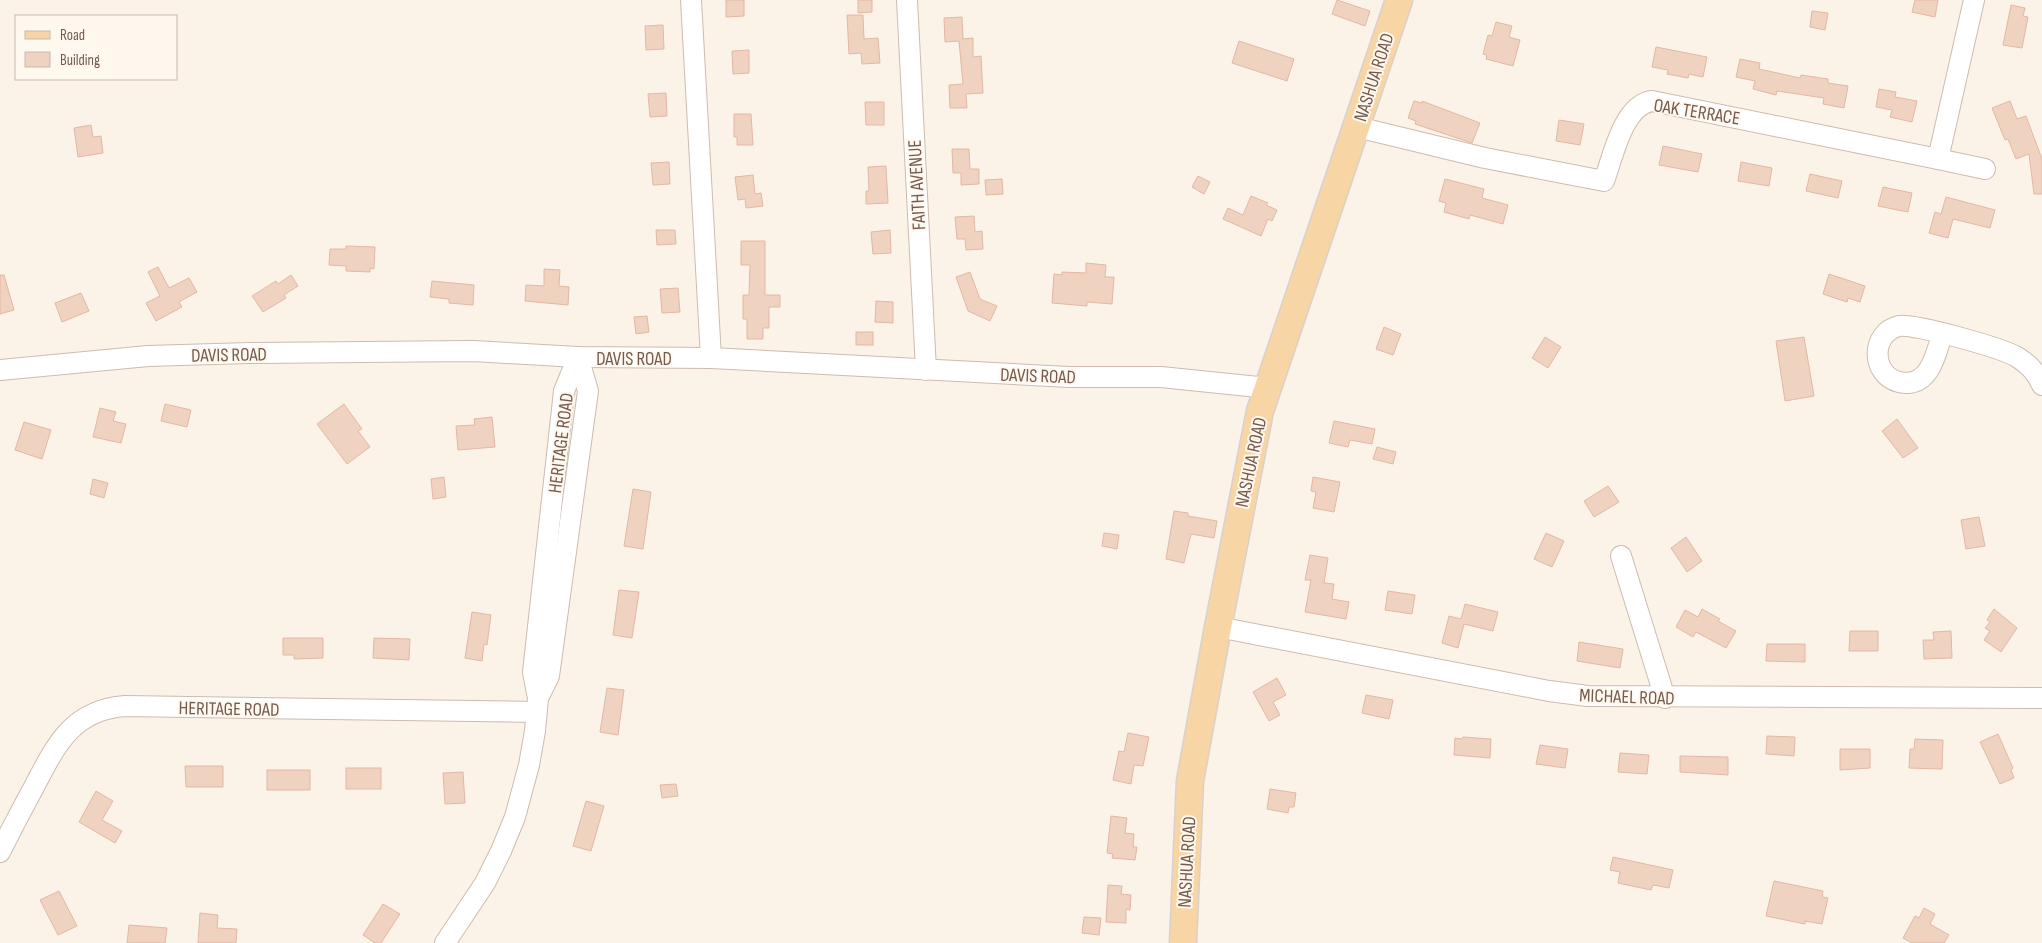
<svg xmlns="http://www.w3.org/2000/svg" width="2042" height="943" viewBox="0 0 2042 943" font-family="'Sofia Sans Condensed',sans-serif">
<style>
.building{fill:#f0d2c1;stroke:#e2b8a2}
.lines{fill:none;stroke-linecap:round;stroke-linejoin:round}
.minor-casing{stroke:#cdbbaf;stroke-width:22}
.major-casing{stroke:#d8d1cd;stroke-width:29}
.minor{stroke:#fff;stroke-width:20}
.major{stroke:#f7d5a4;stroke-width:26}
.labels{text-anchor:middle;stroke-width:4;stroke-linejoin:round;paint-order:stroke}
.street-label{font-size:19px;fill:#755a4d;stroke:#fef8ef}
</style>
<rect width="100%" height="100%" fill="#fcf3e8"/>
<g class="building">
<path d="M726,0H744V16L726,17Z"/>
<path d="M858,0H872V12L858,13Z"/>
<path d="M1337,0L1370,11L1365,26L1332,14Z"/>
<path d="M1915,0H1938L1935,17L1912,12Z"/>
<path d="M2011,5L2025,8L2023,16L2028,17L2022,48L2003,45Z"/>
<path d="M1812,11L1828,13L1825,30L1810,27Z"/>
<path d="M847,15H863L864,39L878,38L880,63L862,64L861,53L849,54Z"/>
<path d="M962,17L963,39L973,38V57L981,56L983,93L966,94L967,108H950L949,85L963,84L959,41L945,42L944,18Z"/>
<path d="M1496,22L1512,26L1509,37L1520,40L1513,66L1486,59L1487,55L1483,54L1488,35L1492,36Z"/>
<path d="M663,25L664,49L646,50L645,26Z"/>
<path d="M1239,41L1294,59L1287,81L1232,63Z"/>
<path d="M1656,47L1707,57L1703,77L1689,74L1688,78L1667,74L1668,70L1652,67Z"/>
<path d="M749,50V73L733,74L732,51Z"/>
<path d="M1740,59L1760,63L1759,69L1800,78L1801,75L1828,79V83L1848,86L1844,108L1823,104L1824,98L1777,91L1776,95L1753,89L1755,81L1736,77Z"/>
<path d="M1879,89L1896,92L1895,97L1917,101L1912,122L1890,117L1892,110L1876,107Z"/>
<path d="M666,93L667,116L650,117L648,94Z"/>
<path d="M1414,101L1422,103V101L1480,123L1472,143L1415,124L1416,121L1408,118Z"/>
<path d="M2010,101L2017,119L2026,116L2042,159V194H2034L2029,154L2016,159L2008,139L2005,140L1992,108Z"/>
<path d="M865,102H884V125H866Z"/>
<path d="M734,114H751L753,145H737V137H734Z"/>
<path d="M1559,120L1584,124L1580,145L1556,141Z"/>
<path d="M91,125L93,137L101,136L103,153L78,157L74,128Z"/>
<path d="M1663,146L1702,154L1698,172L1659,165Z"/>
<path d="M952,149H969L970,169H979V184L961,185V173H953Z"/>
<path d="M669,162L670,184L653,185L651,163Z"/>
<path d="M1741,162L1772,168L1769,186L1738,181Z"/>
<path d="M886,166L888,203L866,204V191H869L868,167Z"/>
<path d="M1810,174L1842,181L1838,198L1806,191Z"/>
<path d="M753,175L755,194L761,193L763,206L746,208L745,199L738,200L735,177Z"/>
<path d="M1198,176L1210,182L1204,194L1192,187Z"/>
<path d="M1002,179L1003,194L986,195L985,180Z"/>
<path d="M1445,179L1484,189L1482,198L1508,205L1503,224L1470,215L1469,219L1444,212L1446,203L1439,201Z"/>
<path d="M1883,187L1912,193L1908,212L1878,206Z"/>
<path d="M1251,196L1268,203L1266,205L1277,210L1272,221L1268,219L1261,236L1223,219L1228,208L1243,215Z"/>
<path d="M1946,197L1995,210L1990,228L1953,219L1948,238L1929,233L1935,212L1941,214Z"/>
<path d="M974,216L975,232L982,231L983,249L966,250L965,239H957L955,217Z"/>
<path d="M656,230H675L676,244L657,245Z"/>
<path d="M890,230L891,253L873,254L871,232Z"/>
<path d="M741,241H765V295H780V307H769V328H763V339H747V319H743V295H749L750,265H741Z"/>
<path d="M346,246L375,247L374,269L370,268V272L346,271V266L329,265L330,249H346Z"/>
<path d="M1086,263L1106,265L1105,277H1114L1112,304L1087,302V306L1052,303L1054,274L1062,275V272L1086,273Z"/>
<path d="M158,267L169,288L189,278L197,292L179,302L182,307L156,321L146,303L160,296L148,272Z"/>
<path d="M544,269L560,270L559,286L569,287L568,305L525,301L526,285L544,286Z"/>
<path d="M970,272L980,299L997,306L990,321L968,311L956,277Z"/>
<path d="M1829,274L1865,286L1860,302L1848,298L1847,302L1823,294Z"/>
<path d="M0,275H4L14,310L0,314Z"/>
<path d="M291,275L298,286L284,295L286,298L263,312L252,296L276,281L278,284Z"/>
<path d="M432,281L474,285L473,305L449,303V299L430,297Z"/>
<path d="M678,288L680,312L662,313L660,289Z"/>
<path d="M81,293L89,311L62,322L55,303Z"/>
<path d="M876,301L893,302V323L875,322Z"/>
<path d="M647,316L649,332L636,334L634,317Z"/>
<path d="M1384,327L1401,334L1393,355L1376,349Z"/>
<rect x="856" y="332" width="17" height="13"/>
<path d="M1545,337L1561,347L1548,368L1532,358Z"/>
<path d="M1804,337L1814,396L1785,401L1776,341Z"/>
<path d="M165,404L191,410L187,427L161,421Z"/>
<path d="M344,404L362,429L358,431L370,447L347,464L317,424Z"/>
<path d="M100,408L116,412L113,421L126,424L121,443L93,437Z"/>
<path d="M492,417L495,447L458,450L456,426L475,425L474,419Z"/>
<path d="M1897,419L1918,448L1903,458L1882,431Z"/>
<path d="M1334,421L1375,429L1372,444L1350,440L1348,447L1329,443Z"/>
<path d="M24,422L51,430L42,459L15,450Z"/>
<path d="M1377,447L1396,452L1393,464L1373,459Z"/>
<path d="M444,477L446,497L433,499L431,479Z"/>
<path d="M1313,477L1340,482L1334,512L1313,508L1316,492L1311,491Z"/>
<path d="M93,479L108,483L104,498L90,494Z"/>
<path d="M1608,486L1619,502L1594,517L1584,501Z"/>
<path d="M633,489L651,492L643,549L624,546Z"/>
<path d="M1174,511L1188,513V516L1217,521L1214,538L1191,534L1184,563L1166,559Z"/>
<path d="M1979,517L1985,546L1966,549L1961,520Z"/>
<path d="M1104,533L1119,535L1117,549L1102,546Z"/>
<path d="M1546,533L1564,541L1552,567L1534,559Z"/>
<path d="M1686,537L1702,561L1687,572L1671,548Z"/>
<path d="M1310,555L1328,558L1324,583L1334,584L1332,599L1349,602L1346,619L1305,612L1311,580H1305Z"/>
<path d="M619,590L639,592L632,638L613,635Z"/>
<path d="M1388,591L1415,595L1412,614L1385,610Z"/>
<path d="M1465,604L1498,612L1493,631L1464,624L1458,648L1442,643L1449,616L1461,619Z"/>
<path d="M1702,609L1720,619L1718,621L1736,631L1726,648L1696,632L1693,637L1676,627L1685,610L1698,617Z"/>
<path d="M1994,609L2017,628L2001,652L1984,640L1990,631L1985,628L1990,622L1987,620Z"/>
<path d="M472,612L491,615L487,645L484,644L482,661L465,658Z"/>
<path d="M1850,631H1878V651H1849Z"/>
<path d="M1951,631L1952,658L1924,659L1923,640H1934L1933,632Z"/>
<path d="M283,638H323V658L294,659V655H283Z"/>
<path d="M374,638L410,639L409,660L373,658Z"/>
<path d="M1579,642L1623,649L1620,668L1577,661Z"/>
<path d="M1767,644H1805V662L1766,661Z"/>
<path d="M1277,678L1286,695L1273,702L1280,715L1269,721L1253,692Z"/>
<path d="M607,688L624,690L618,735L600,732Z"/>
<path d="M1366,695L1393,700L1389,719L1362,713Z"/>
<path d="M1128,733L1149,737L1143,766L1134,765L1131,784L1113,780L1119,751L1124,752Z"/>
<path d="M1998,734L2013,768L2011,770L2014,778L2000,784L1980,742Z"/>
<path d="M1767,736L1795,737L1794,756L1766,754Z"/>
<path d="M1463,737L1491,739L1490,758L1454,755L1455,738L1462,739Z"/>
<path d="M1915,739L1943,740L1942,769L1909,768L1910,749H1914Z"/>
<path d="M1540,745L1568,749L1565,768L1536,764Z"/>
<path d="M1840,749H1870V768L1840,770Z"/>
<path d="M1620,753L1649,755L1647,774L1618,772Z"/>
<path d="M1680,756L1728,757V775L1680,772Z"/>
<path d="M185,766H223V787H186Z"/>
<rect x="346" y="768" width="35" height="21"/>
<rect x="267" y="770" width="43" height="20"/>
<path d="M463,772L465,803L445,804L443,773Z"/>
<path d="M676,784L678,796L662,798L660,785Z"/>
<path d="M1270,789L1296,793L1294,807H1289L1288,813L1267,809Z"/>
<path d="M96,791L113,801L102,820L122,831L115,843L79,822Z"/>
<path d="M586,801L604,806L591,851L573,846Z"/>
<path d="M1111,816L1127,818L1125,833L1134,834L1133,847H1137L1135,860L1112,858L1113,854L1107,853Z"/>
<path d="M1613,857L1673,870L1669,888L1653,885L1651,890L1618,883L1620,872L1610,870Z"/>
<path d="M1774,881L1823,891L1822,897L1828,898L1822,924L1805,921V924L1766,916Z"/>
<path d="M1108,885L1122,886L1121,894L1131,895L1130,910L1126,909V923L1106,922Z"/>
<path d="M59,891L77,926L58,935L40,900Z"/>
<path d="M383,904L400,914L381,943H375L363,935Z"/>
<path d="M1924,908L1935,914L1930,924L1949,935L1944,943H1912L1903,938L1915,916L1919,918Z"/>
<path d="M200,913L218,915L217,928L237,929L236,943H198Z"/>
<path d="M1084,917L1101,918L1099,935L1082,933Z"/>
<path d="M129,925L167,928L165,943H127Z"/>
</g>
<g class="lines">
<defs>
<g id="minor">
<path d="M691,0L711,358"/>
<path d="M907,0L926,370"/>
<path d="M1357,127L1485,158L1604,181C1613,157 1623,105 1652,101L1938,159L1974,0"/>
<path d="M1938,159L1985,169"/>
<path d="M1942,334C1936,355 1929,389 1899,382C1871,375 1870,333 1899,326C1913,323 2002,348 2017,357C2027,363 2037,373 2042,385"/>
<path d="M0,370L148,356L249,353L473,351L578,357L711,358L1069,377H1161L1268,388"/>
<path d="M1621,556L1665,698"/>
<path d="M1218,627L1549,691L1588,696L2042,698"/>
<path d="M538,698L549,676L588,391L578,357"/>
<path d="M0,852C11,830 22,809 34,787C56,745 72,710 125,706L536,712"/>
<path d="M445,943L485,883L501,851L515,817L529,765L535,731L538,698L533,672L564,391L578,357"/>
</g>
<path id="major" d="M1183,943L1190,781L1218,627L1260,411L1399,0"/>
</defs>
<use href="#minor" class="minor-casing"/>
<use href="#major" class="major-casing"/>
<use href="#minor" class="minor"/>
<use href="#major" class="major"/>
</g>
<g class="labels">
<g class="street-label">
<text transform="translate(1373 77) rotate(-72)" y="7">NASHUA ROAD</text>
<text transform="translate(1697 111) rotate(9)" y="7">OAK TERRACE</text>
<text transform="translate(916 185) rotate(-93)" y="7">FAITH AVENUE</text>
<text transform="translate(229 354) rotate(-1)" y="7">DAVIS ROAD</text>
<text x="634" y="365">DAVIS ROAD</text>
<text transform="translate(1038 375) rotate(2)" y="7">DAVIS ROAD</text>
<text transform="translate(560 443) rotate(-83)" y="7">HERITAGE ROAD</text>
<text transform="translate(1250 462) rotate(-78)" y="7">NASHUA ROAD</text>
<text transform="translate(1627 696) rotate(2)" y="7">MICHAEL ROAD</text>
<text transform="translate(229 708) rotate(1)" y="7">HERITAGE ROAD</text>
<text transform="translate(1186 862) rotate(-87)" y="7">NASHUA ROAD</text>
</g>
</g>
<rect x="15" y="15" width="162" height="65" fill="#fef8ef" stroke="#c7b9ae"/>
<rect x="25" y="31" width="25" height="8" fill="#f7d5a4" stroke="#c7b9ae"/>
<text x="60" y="40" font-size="15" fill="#755a4d">Road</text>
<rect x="25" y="52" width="25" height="15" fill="#f0d2c1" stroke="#c7b9ae"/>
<text x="60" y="65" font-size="15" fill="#755a4d">Building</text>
</svg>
